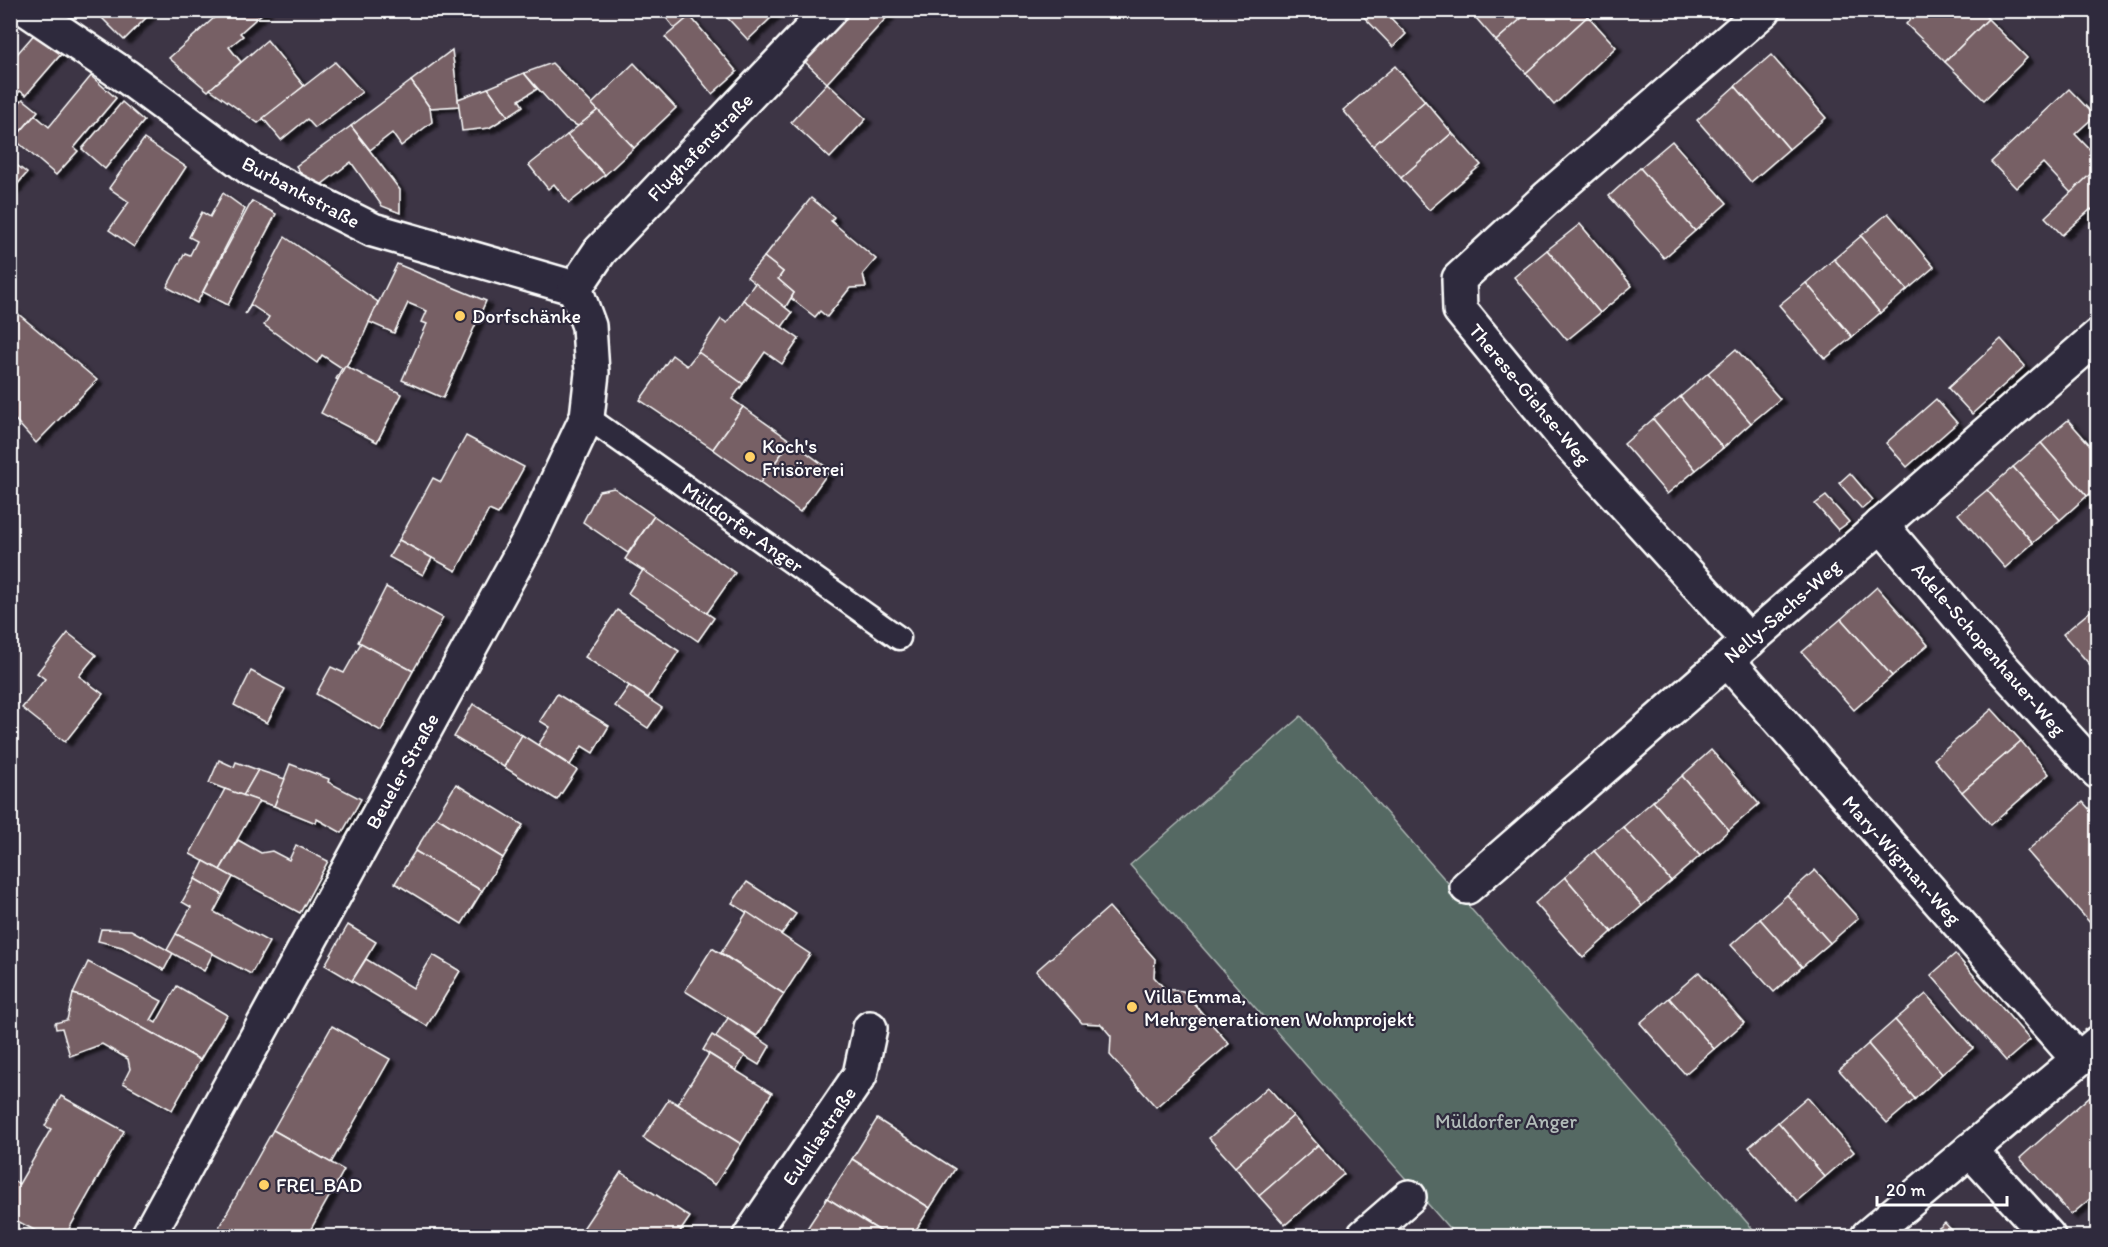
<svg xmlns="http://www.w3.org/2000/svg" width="2108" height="1247" viewBox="0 0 2108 1247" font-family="Itim,sans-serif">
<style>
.green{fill:#546963;stroke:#aab4b1;stroke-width:1.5}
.building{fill:#776165;stroke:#fff;stroke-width:1.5;filter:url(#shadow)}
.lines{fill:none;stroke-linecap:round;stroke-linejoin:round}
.lane-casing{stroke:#fff;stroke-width:27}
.street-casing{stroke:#fff;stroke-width:38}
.lane{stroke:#2f2a3d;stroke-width:22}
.street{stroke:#2f2a3d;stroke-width:33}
.poi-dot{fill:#ffd166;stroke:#2f2a3d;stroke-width:2}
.labels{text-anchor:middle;stroke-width:4.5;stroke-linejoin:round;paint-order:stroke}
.street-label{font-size:20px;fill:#fff;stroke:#2f2a3d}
.poi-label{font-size:20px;fill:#fff;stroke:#2f2a3d;text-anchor:start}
.park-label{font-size:20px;fill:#b2bcb9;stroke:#2f2a3d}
</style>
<defs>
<filter id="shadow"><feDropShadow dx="6" dy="4" stdDeviation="1.5" flood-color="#0009"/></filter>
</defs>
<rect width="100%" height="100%" fill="#3d3545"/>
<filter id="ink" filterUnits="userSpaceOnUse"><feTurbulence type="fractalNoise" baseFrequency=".0167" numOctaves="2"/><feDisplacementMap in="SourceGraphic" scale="12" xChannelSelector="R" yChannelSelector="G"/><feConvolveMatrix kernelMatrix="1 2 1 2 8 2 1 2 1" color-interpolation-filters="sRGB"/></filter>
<g filter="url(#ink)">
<path class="green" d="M1301,716L1759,1236H1456L1130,865Z"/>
<g class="building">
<path d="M108,10H154L124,40L101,17Z"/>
<path d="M223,10H266L240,33L243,36L229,47L241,62L208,91L169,58Z"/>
<path d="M660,10H685L690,16L675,29Z"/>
<path d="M720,10H773L776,13L748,40Z"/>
<path d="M852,10H882L888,16L827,83L803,60Z"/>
<path d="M1365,10H1383L1406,34L1393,47L1361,14Z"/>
<path d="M1469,10H1531L1496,41Z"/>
<path d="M1531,10H1583L1588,16L1526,73L1496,41Z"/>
<path d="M1919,10H1980L1988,19L1945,62L1906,24Z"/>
<path d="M690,16L737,72L712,94L665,37Z"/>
<path d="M1588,16L1616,47L1554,105L1526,73Z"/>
<path d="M1988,19L2027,58L1984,100L1945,62Z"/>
<path d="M37,31L63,52L26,95L20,91L14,97L20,102L23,99L38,111L14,139L10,136V62Z"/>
<path d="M267,40L304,86L258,123L210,89Z"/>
<path d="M452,50L459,106L430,108L411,81Z"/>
<path d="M1771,55L1826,118L1789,149L1735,86Z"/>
<path d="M335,62L362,92L315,128L307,119L281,140L263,118Z"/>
<path d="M552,63L598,110L578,126L566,120L524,73Z"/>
<path d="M634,63L676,108L634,148L592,104Z"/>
<path d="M1395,66L1425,101L1373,146L1343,110Z"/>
<path d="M524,73L537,89L519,100L523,106L508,116L488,88Z"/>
<path d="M91,76L116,98L74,148L78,151L56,175L14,139L35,115L49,127Z"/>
<path d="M411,81L430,108L432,122L401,146L392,133L370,150L351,126Z"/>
<path d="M827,83L866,119L830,158L791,122Z"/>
<path d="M1735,86L1789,149L1751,182L1697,120Z"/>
<path d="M488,88L508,116L489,128L462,131L458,99Z"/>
<path d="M2069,89L2095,116L2075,134L2098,158V167L2071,193L2043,163L2016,188L1991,162Z"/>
<path d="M1425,101L1452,133L1401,178L1373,146Z"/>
<path d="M122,102L144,121L105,169L82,149Z"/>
<path d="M598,110L634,148L605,175L567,135Z"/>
<path d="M351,126L400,190V213L382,206L351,162L313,191L296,166Z"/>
<path d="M1452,133L1481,165L1429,210L1401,178Z"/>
<path d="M567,135L605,175L569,203L554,184L548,189L529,165Z"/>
<path d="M144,139L186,167L134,247L109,230L129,202L109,188Z"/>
<path d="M1672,141L1727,203L1695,231L1640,168Z"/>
<path d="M10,160L27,173L10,193Z"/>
<path d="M2098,167V216L2091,209L2062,235L2045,217Z"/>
<path d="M1640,168L1695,231L1664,258L1609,196Z"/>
<path d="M223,193L245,209L197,303L167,287L185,253L190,255L197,241L189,237L202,212L210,217Z"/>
<path d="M811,198L834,217L831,221L876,259L863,274L866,287L850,288L827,317L820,311L815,317L791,298L794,293L778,279L783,272L764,257Z"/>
<path d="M252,201L276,214L228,305L203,292Z"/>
<path d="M1888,213L1934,267L1907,290L1861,236Z"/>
<path d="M1580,224L1632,286L1600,313L1547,250Z"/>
<path d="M1861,236L1907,290L1880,313L1834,259Z"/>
<path d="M285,237L378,302L361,341L338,380L336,379L342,368L322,355L317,363L264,325L269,317L251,305L245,314Z"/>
<path d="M1547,250L1600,313L1567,340L1514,277Z"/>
<path d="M764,257L783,272L778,279L794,293L785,308L747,277Z"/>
<path d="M1834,259L1880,313L1852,337L1806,283Z"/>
<path d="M397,264L486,301L443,398L402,380L427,324L422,322L427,311L408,303L394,333L369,322Z"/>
<path d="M755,283L792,313L782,327L743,300Z"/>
<path d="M1806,283L1852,337L1825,359L1779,305Z"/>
<path d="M743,300L799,339L782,364L765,352L743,384L698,352L721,319L727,323Z"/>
<path d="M10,307L97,380L36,443L10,414Z"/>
<path d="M2001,339L2025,366L1972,414L1948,388Z"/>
<path d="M1736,349L1780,399L1751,423L1708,373Z"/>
<path d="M698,352L743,384L732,399L743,407L713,449L640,400L672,355L687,366Z"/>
<path d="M345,366L402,394L377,442L321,413Z"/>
<path d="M1708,373L1751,423L1723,448L1680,397Z"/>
<path d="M1680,397L1723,448L1696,470L1653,419Z"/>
<path d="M1936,399L1957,423L1907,467L1886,443Z"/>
<path d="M743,407L791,441L760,483L713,449Z"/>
<path d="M1653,419L1696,470L1667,494L1624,444Z"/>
<path d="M2068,420L2098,454V488L2087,496L2041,443Z"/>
<path d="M466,436L524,467L498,514L489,510L456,571L399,540L433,478L441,482Z"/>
<path d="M791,441L830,470L800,512L760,483Z"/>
<path d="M2041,443L2087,496L2060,520L2013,467Z"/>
<path d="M2013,467L2060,520L2033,543L1987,490Z"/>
<path d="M1850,473L1873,500L1862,509L1839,483Z"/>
<path d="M614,488L654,516L628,553L583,522L599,491Z"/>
<path d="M1987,490L2033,543L2005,568L1958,514Z"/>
<path d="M1826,496L1849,522L1838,530L1815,504Z"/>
<path d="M654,516L735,573L707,613L625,559Z"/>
<path d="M399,540L432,558L423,575L389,557Z"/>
<path d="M643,570L714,618L698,641L628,593Z"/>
<path d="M386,587L443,618L413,671L358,642Z"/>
<path d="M1877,587L1928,645L1892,676L1841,619Z"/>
<path d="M2093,609L2098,614V674L2063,634Z"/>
<path d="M617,610L679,651L648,698L585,657Z"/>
<path d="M1841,619L1892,676L1854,710L1802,652Z"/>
<path d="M68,633L96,655L79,676L103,694L65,742L22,708L45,679L37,673Z"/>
<path d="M361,643L413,671L381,731L316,694L331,667L344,673Z"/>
<path d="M251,671L285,689L267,723L234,705Z"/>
<path d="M629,686L662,708L648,728L615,706Z"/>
<path d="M557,694L609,726L593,753L582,746L570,765L538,745L550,727L540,721Z"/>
<path d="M473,704L522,735L504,767L454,737Z"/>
<path d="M1992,709L2021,741L1962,792L1934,759Z"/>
<path d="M522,735L577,770L557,800L504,767Z"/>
<path d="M2021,741L2049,774L1991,825L1962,792Z"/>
<path d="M1711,750L1759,804L1729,830L1682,776Z"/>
<path d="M219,760L234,767L236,762L258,770L243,796L209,783Z"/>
<path d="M290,764L329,779L328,782L361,799L342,833L317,819L316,823L274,806Z"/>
<path d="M258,770L285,779L274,806L243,796Z"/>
<path d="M1682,776L1729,830L1700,856L1653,801Z"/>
<path d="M456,784L523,825L503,858L436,817Z"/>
<path d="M225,789L259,801L220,870L190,854Z"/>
<path d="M1653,801L1700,856L1671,881L1623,827Z"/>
<path d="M2083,802L2098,819V932L2027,851Z"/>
<path d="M436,817L503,858L482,891L415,851Z"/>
<path d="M1623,827L1671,881L1642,906L1594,851Z"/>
<path d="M238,840L261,853L272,851L289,860L296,845L328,861L300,913L220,870Z"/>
<path d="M415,851L482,891L462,924L395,883Z"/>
<path d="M1594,851L1642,906L1612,932L1565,877Z"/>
<path d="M204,861L233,877L223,895L195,879Z"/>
<path d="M1815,870L1858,918L1830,943L1787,895Z"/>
<path d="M1565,877L1612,932L1583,958L1535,903Z"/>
<path d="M195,879L223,895L214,912L269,942L251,974L176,934L191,907L182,902Z"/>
<path d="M747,882L796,914L781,935L732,903Z"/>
<path d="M1787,895L1830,943L1802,967L1760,919Z"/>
<path d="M1109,907L1155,959L1154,977L1165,989L1183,991L1229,1044L1156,1107L1110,1055L1111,1036L1101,1024L1082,1023L1036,971Z"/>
<path d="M747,912L810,954L784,994L721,953Z"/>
<path d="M1760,919L1802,967L1774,992L1731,945Z"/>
<path d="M348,925L376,942L352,981L325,965Z"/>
<path d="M101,929L131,930L173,953L164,970L122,947L98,941Z"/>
<path d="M176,934L213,953L204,971L167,950Z"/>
<path d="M712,948L784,994L757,1036L685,991Z"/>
<path d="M1955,954L2030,1040L2006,1061L1931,975Z"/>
<path d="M433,955L460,971L427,1026L352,981L366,959L413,988Z"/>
<path d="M88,962L162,1001L151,1020L156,1023L177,986L227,1015L200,1060L93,1000L73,994Z"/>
<path d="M1699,972L1744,1023L1714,1049L1669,998Z"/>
<path d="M73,994L93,1000L200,1060L172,1110L123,1083L130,1069L128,1059L102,1044L70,1056L62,1028L56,1029L55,1023L67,1020Z"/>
<path d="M1926,994L1973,1048L1942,1074L1895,1020Z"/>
<path d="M1669,998L1714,1049L1685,1074L1640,1023Z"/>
<path d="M728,1018L770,1046L759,1065L715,1038Z"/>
<path d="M1895,1020L1942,1074L1915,1099L1868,1044Z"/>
<path d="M332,1026L390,1059L331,1163L273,1130Z"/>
<path d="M712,1035L745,1056L736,1071L703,1050Z"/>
<path d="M1868,1044L1915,1099L1887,1123L1839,1070Z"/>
<path d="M709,1054L772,1093L741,1144L677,1104Z"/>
<path d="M1268,1087L1293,1116L1235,1167L1209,1138Z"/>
<path d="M2098,1089V1192L2071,1215L2020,1158Z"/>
<path d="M61,1096L124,1131L65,1236H45L10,1217V1187L14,1181L19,1184L51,1129L45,1126Z"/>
<path d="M1807,1097L1854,1152L1825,1177L1778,1122Z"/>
<path d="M669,1099L741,1144L715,1185L643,1138Z"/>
<path d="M1293,1116L1318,1145L1259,1196L1235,1167Z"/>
<path d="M877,1119L955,1169L930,1208L852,1159Z"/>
<path d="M1778,1122L1825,1177L1797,1201L1749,1147Z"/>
<path d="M273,1130L344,1170L307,1236H214Z"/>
<path d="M1318,1145L1344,1174L1285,1225L1259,1196Z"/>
<path d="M852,1159L930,1208L912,1236H888L827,1198Z"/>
<path d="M621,1172L690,1217L677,1236H578Z"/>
<path d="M827,1198L888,1236H802Z"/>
<path d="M1945,1223L1957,1236H1929Z"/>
</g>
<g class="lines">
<defs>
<path id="lane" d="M587,417L899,638"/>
<g id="street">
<path d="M28,10L127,77L251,169L373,230L575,288"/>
<path d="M575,288L600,251L830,10"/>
<path d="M1881,525L1998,663L2098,772"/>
<path d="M1749,641L1567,441L1460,310L1459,279L1549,196L1764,10"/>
<path d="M1727,660L2078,1059"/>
<path d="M1467,887L2098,336"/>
<path d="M1970,1150L2048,1236"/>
<path d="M148,1236L533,532L587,417L592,373L589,326L575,288"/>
<path d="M750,1236L860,1075L870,1028"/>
<path d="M1364,1236L1409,1197"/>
<path d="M1868,1236L2098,1043"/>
</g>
</defs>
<use href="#lane" class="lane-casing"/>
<use href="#street" class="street-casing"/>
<use href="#lane" class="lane"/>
<use href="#street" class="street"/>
</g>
</g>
<g class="poi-dot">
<circle cx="460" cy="316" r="6"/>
<circle cx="750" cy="457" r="6"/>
<circle cx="1132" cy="1007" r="6"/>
<circle cx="264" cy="1185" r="6"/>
</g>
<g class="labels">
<g class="street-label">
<text transform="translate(700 147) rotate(-46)" y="7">Flughafenstraße</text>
<text transform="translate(301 192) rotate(28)" y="7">Burbankstraße</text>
<text transform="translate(1530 394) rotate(50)" y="7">Therese-Giehse-Weg</text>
<text transform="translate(743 527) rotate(35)" y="7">Müldorfer Anger</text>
<text transform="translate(1782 611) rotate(-41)" y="7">Nelly-Sachs-Weg</text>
<text transform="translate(1989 649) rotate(49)" y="7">Adele-Schopenhauer-Weg</text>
<text transform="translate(402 771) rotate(-61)" y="7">Beueler Straße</text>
<text transform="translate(1902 860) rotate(48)" y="7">Mary-Wigman-Weg</text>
<text transform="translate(819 1136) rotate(-56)" y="7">Eulaliastraße</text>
</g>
<g class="poi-label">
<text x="472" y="323">Dorfschänke</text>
<text x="762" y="453">Koch's<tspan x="762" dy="23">Frisörerei</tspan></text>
<text x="1144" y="1003">Villa Emma,<tspan x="1144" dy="23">Mehrgenerationen Wohnprojekt</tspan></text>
<text x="276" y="1192">FREI_BAD</text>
</g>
<g class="park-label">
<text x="1506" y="1128">Müldorfer Anger</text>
</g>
</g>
<rect width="2108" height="1247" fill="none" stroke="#2f2a3d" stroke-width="36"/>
<rect x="18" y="18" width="2072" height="1211" fill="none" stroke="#fff" stroke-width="2" filter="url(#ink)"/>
<path d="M1877 1196v9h130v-9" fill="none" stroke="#ffffff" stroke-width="3"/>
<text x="1886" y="1196" font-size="18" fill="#ffffff" stroke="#2f2a3d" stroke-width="4.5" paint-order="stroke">20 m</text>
</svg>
